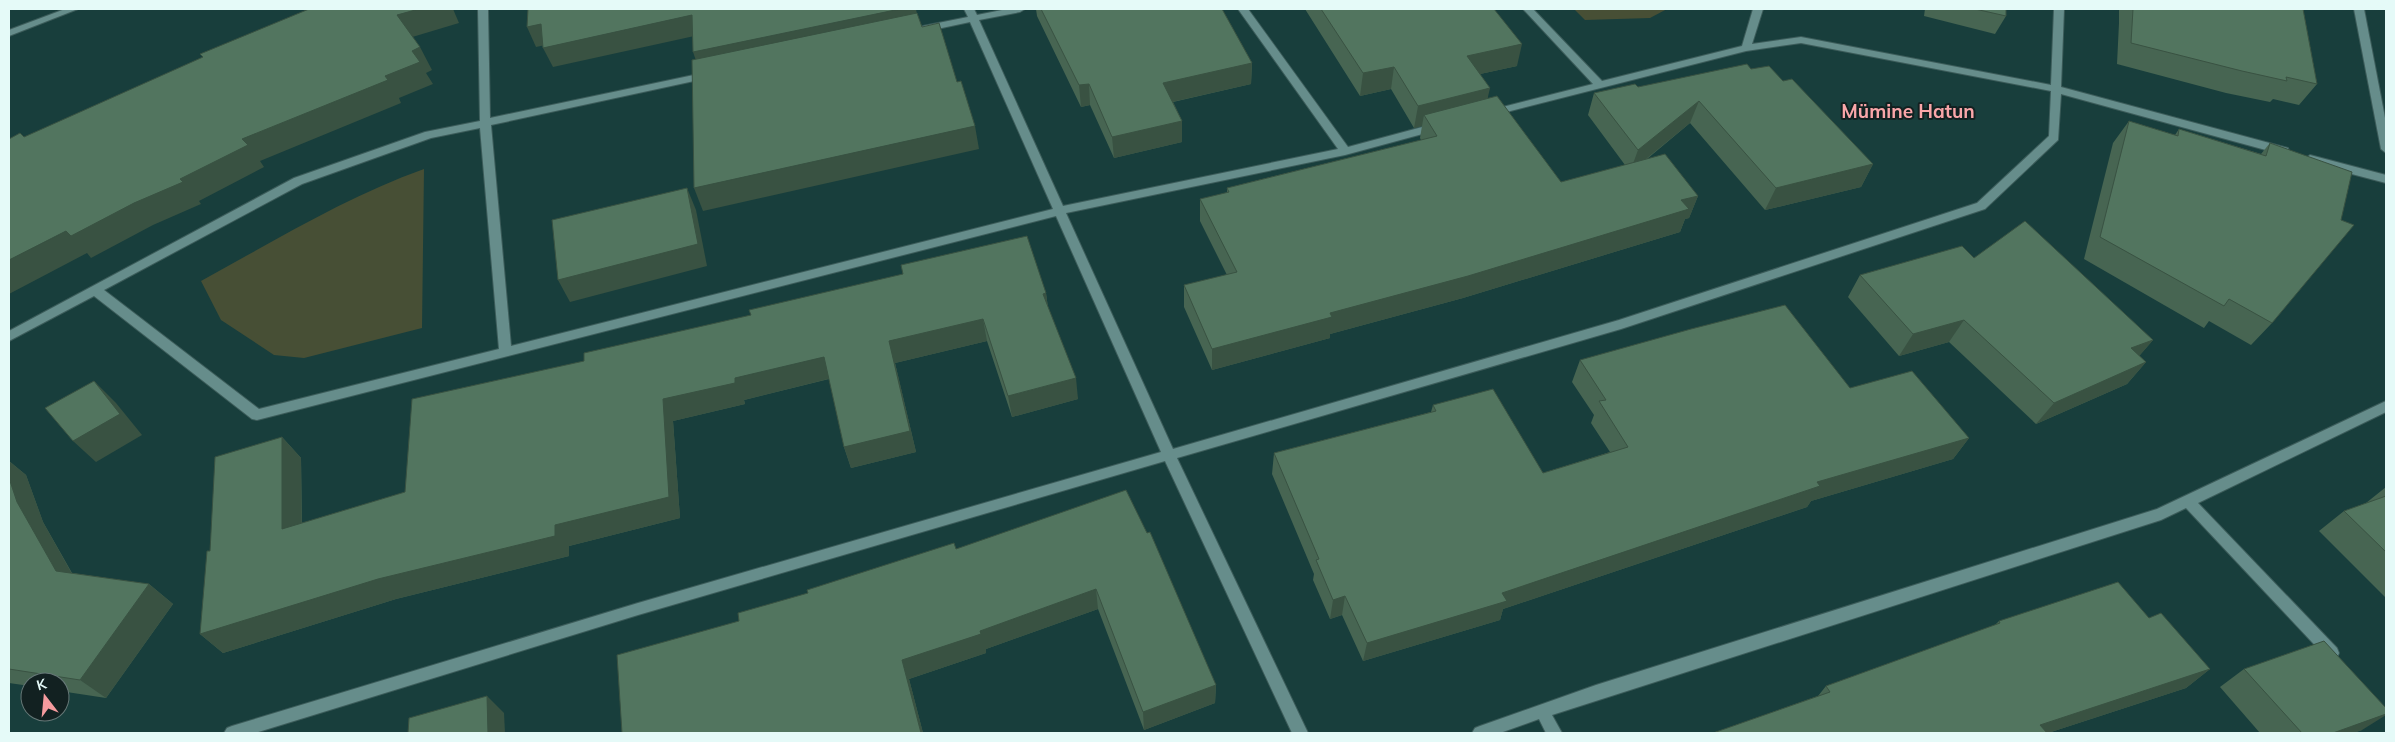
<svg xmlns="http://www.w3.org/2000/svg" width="2395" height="742" viewBox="0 0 2395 742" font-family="Mulish,sans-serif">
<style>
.green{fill:#474f35}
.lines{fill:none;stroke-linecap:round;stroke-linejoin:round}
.minor-casing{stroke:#3c5c5a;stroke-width:2}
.minor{fill:#668d8b;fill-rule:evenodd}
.wall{fill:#476552}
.shaded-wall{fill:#395242}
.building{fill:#52755f;stroke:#395242}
.labels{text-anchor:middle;stroke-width:4;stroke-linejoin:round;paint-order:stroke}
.district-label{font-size:19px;font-weight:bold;fill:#faa6a9;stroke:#122121}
</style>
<rect width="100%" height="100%" fill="#183e3c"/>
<g class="green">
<path d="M1574,9H1667L1650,18L1585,20Z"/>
<path d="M424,169L422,328L304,358L274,355L221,320L201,281C274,241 346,197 424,169Z"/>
</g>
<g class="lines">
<defs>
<g id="minor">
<path d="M65,9H78L9,36V30Z"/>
<path d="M478,9H488L490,118L708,72L713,75L708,78L491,125L511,346L1053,209L970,22L923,32L918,29L923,26L968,17L964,9H974L977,15L1007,9H1025L1020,12L979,20L1063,206L1338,149L1238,9H1248L1348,147L1437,123L1441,125V129L1345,155L1066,213L1173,449L1619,320L1977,203L2049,136L2051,91L1801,43L1746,51L1491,116L1487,115V111L1593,84L1523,9H1533L1602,81L1742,46L1753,9H1763L1752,44L1801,37L2051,85L2054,9H2064L2061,87L2288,148L2289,151L2284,155L2061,94L2058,140L1985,209L1621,329L1177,458L1308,733H1292L1165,461L638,615L255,733H224L227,728L232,726L638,603L1161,452L1056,216L257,420L252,419L94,296L9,341V331L294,178L425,132L480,121ZM480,128L499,349L259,409L104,290L302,184L431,138Z"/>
<path d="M2354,9H2364L2386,123V153L2381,149Z"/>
<path d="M2310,155L2386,175V183L2306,162L2305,159Z"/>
<path d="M2386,401V412L2198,503L2337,648L2339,653L2337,658L2332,660L2327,658L2186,508L2161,520L1552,715L1562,733H1546L1539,719L1500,733H1472L1475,728L1480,726L1596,685L2157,509Z"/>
</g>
</defs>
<use href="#minor" class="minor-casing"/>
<use href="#minor" class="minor"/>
</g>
<g class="wall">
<path d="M1036,9H1222L1252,63L1251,84L1173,102L1182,121V142L1114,158L1090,105L1081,107L1037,16Z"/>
<path d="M1305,9H1494L1517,66L1480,74L1488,99L1561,182L1625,165L1588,115L1594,93L1638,87L1751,69L1783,81L1873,164L1861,187L1765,210L1690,123L1647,159L1698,196L1689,218L1685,219L1680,232L1463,298L1330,334V338L1212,370L1184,307V285L1227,275L1200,221V199L1227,193V188L1421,140L1420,138L1422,126L1414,128L1391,89L1360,96Z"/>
<path d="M1925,9H2006V16L1995,34L1924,16Z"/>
<path d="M2119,9H2303L2317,84L2299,105L2273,99L2270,102L2226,93L2117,64L2119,23Z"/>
<path d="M2129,121L2175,135L2179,129L2261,154L2270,143L2272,323L2251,345L2209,321L2204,328L2084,259L2113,143Z"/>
<path d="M1974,258L2153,340L2139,356L2146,362L2127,384L2036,424L1949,342L1899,356L1848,297L1860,275Z"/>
<path d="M1046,293L1048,308L1078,399L1012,417L987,341L895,363L916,452L851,468L844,447L829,379L744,400L745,404L673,421L680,518L569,546V556L396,599L223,653L200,634L210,551L282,437L301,458L302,523L405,492Z"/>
<path d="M1580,360L1850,388L1969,438L1953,459L1811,501L1807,507L1503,609L1500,620L1363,661L1342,615L1330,619L1313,580L1314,574L1272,474L1274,453L1431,412L1433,405L1543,473L1610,452L1591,423L1594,415L1572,382Z"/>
<path d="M9,461L26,475L43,522L72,573L149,584L173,604L106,698L60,691V682H30V686L9,683Z"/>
<path d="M2386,487V598L2319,531L2344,511L2366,503Z"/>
<path d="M1147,533L1216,685L1215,703L1144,730L1098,609L986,649V653L909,679L923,733H622L739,621L956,549Z"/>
<path d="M2149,618L2210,669L2186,688L2048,733H1713L1818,696L1826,686L1995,625L1999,621Z"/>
<path d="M2244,669L2362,730L2353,733H2260L2220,687Z"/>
</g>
<g class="shaded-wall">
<path d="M419,9H453L459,23L409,38L397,15Z"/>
<path d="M900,9H916L919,25L700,72L693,52Z"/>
<path d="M692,15L699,35L553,67L543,48Z"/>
<path d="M541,24L550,44L536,47L527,27Z"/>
<path d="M1522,44L1517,66L1462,78L1467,56Z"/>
<path d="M420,47L432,70L426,73L433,84L399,98L401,103L260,161L264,167L199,201L201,204L153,225L91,258L87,253L9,294V260L66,231L134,203L180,179L242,139L385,76L412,51Z"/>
<path d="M1252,63L1251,84L1163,104V83Z"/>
<path d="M1394,67L1391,89L1360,96L1363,73Z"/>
<path d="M1089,84L1090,105L1081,107L1079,85Z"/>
<path d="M1490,88L1485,110L1424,115L1422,126L1414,128L1418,106Z"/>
<path d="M1699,101L1690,123L1630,172L1638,150Z"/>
<path d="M1182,121V142L1114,158L1112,137Z"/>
<path d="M975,126L979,149L703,211L694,188Z"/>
<path d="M1873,164L1861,187L1765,210L1776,188Z"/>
<path d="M687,188L696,210L707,266L570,302L558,280Z"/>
<path d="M1698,196L1689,218L1685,219L1680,232L1463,298L1330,334V338L1212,370V349L1330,313L1681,200Z"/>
<path d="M1046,293L1049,315L1043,294Z"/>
<path d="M983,319L987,341L895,363L916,452L851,468L844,447L889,341Z"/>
<path d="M1964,320L1949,342L1899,356L1913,334Z"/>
<path d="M2153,340L2134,362L2131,348Z"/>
<path d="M824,357L832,378L744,400L745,404L673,421L680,518L569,546V556L396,599L223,653L200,634L663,399L735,378Z"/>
<path d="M2146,362L2127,384L2036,424L2054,403Z"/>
<path d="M1076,378L1078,399L1012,417L1008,396Z"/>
<path d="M94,381L116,403L142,435L96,462L73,441Z"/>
<path d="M282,437L301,458L302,549L282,529Z"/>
<path d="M1969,438L1953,459L1811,501L1807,507L1503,609L1500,620L1363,661L1367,643L1502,593L1817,482Z"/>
<path d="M9,461L26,475L43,522L81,590L56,571L17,502L9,478Z"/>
<path d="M149,584L173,604L106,698L80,680Z"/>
<path d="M1096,589L1098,609L986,649V653L909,679L923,733H921L902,660L980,631Z"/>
<path d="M1345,596L1342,615L1330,619L1333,600Z"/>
<path d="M2210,669L2186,688L2048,733H2031L2040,725Z"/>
<path d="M1216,685L1215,703L1144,730L1143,712Z"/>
<path d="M487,696L504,713L505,733H488Z"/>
<path d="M2386,714V715L2362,730L2353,733H2333Z"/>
</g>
<g class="building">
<path d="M309,9H419L397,15L420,47L412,51L420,62L385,76L388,80L242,139L248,145L180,179L183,182L134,203L71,236L66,231L9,260V139L20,133L24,137L203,57L200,54Z"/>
<path d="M528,9H900L693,52L692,15L543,48L541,24L527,27Z"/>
<path d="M1041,9H1222L1252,63L1163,83L1182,121L1112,137L1089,84L1079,85Z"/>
<path d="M1321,9H1494L1522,44L1467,56L1490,88L1418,106L1394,67L1363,73Z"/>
<path d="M1975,9H2006V16Z"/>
<path d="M2133,9H2303L2317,84L2286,77L2287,81L2242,71L2131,43Z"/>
<path d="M917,13L922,27L939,23L957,82L961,81L975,126L694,188L692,60Z"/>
<path d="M1747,64L1751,69L1769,66L1783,81L1792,79L1873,164L1776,188L1699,101L1638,150L1594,93L1635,84L1638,87Z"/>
<path d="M1497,96L1561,182L1665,154L1698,196L1681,200L1689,209L1468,276L1330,313L1332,317L1212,349L1184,285L1237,272L1200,199L1229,192L1227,188L1437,136L1424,115Z"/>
<path d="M2129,121L2178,136L2179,129L2266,156L2270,143L2352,172L2341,220L2354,225L2272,323L2229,299L2224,306L2100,237Z"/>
<path d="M687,188L698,244L558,280L552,220Z"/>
<path d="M2025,221L2153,340L2131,348L2146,362L2054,403L1964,320L1913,334L1860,275L1962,246L1974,258Z"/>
<path d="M1027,236L1046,293L1043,294L1076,378L1008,396L983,319L889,341L910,431L844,447L824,357L735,378V383L663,399L669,497L555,525V536L378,579L200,634L207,551H210L215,457L282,437V529L405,492L412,399L584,361V353L751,315L749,310L903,274L901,265Z"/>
<path d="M1785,305L1850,388L1912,371L1969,438L1817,482L1820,486L1502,593L1507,601L1367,643L1345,596L1333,600L1316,560L1319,559L1274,453L1436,411L1433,405L1493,389L1543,473L1628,447L1599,401L1606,400L1580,360L1691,329Z"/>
<path d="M94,381L120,414L73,441L45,408Z"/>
<path d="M9,478L17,502L56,571L149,584L80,680L9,669Z"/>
<path d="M1126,490L1147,533L1150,532L1216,685L1143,712L1096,589L980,631L981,634L902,660L921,733H622L617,655L739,621L738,613L808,593L807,590L954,543L956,549Z"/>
<path d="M2386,496V552L2344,511Z"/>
<path d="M2118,582L2149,618L2161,613L2210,669L2040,725L2047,733H1713L1830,692L1826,686L2000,623L1999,621Z"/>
<path d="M2324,641L2386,708V714L2333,733H2302L2244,669Z"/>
<path d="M487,696L488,733H408L409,718Z"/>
</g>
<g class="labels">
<g class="district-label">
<text x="1908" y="118">Mümine Hatun</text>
</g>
</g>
<rect width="2395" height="742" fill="none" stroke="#e5faf8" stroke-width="20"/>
<g transform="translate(45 697) rotate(344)"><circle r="24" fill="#122121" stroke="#667877"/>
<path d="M0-4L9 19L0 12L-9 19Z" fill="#f59b9e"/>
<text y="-8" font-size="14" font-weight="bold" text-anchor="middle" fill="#e5faf8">K</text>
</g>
</svg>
